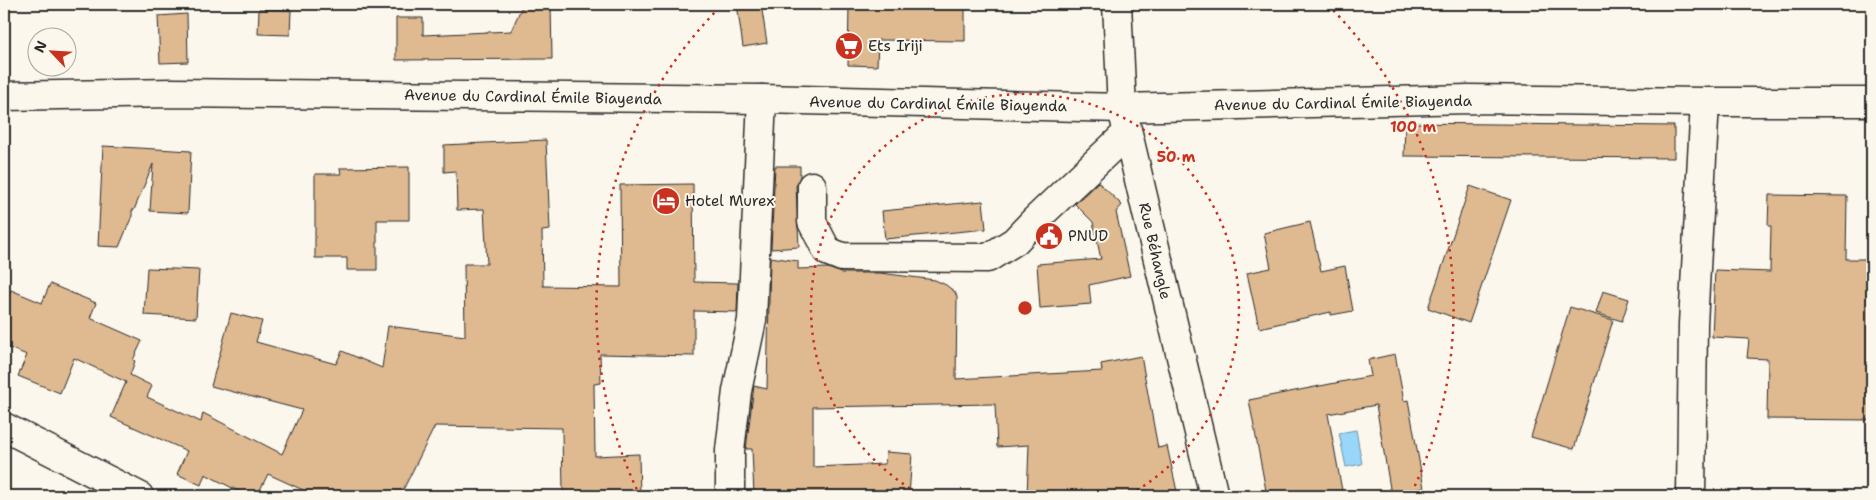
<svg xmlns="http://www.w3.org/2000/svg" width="1876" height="500" viewBox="0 0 1876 500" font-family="'Shantell Sans',sans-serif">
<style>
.water{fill:#99d7fa;stroke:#6d92a7}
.building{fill:#dfb990;stroke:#2b2b2b}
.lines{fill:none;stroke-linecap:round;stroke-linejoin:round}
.minor-casing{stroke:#2b2b2b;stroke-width:31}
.minor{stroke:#fbf7ec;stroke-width:28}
.ring{fill:none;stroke:#c8321e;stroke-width:2.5;stroke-dasharray:2.5 5}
.labels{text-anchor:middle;stroke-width:4;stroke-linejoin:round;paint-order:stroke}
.poi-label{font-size:15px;fill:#2b2b2b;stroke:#fbf7ec;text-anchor:start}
.street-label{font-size:15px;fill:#2b2b2b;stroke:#fbf7ec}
.centre{fill:#c8321e;stroke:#fbf7ec;stroke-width:2.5}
.ring-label{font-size:15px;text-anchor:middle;font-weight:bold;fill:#c8321e;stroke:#fbf7ec;stroke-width:4;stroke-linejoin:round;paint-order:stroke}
</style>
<rect width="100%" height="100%" fill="#fbf7ec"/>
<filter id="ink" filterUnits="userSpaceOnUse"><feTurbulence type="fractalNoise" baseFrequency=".02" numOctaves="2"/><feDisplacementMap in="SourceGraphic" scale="10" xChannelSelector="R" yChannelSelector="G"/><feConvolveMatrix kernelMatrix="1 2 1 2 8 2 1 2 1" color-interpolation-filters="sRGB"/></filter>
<g filter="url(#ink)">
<path class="water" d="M1356,430L1362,464L1346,467L1339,433Z"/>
<g class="building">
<path d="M523,4H551L552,59L396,60V18H423V35L511,31Z"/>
<path d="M737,4H761L767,43L743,47Z"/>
<path d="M849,4H965V41L878,40L877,66L848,65Z"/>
<path d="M259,9L291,10L290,35L258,34Z"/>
<path d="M187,14L188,62L160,63L158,16Z"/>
<path d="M1405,123L1674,126V158L1404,156Z"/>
<path d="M546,140L550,230L542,231L543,286L621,287L620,185L693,184L694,282L738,283L737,312L694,311V356L600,354L601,383L594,384L595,456L639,454L640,496H563L562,428L435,426L400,496H316L268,474L257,496H248L205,474L201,485L177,474L187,451L111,417L126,382L74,358L60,393L18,376L27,355L4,346V306L11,290L42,303L50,284L96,303L90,318L142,341L133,360L135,361L130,375L152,386L147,397L201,422L203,413L282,454L302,410L211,386L231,313L262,321L256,342L336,364L342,351L382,368L388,326L465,336L464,264H487L484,209L457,210L456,171L444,172V145Z"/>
<path d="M103,146L191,151L188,213L150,211L153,164L134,210H132V216L119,247L98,246Z"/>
<path d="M775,166H800V177L796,186L799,247L771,249Z"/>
<path d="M409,167V220H377V270H347V258H315V174H341L340,168Z"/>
<path d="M1098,182L1122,205L1116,212L1130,276L1089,285L1091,304L1040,308L1037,264L1101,259L1093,222L1075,204Z"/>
<path d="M1470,186L1511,200L1469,323L1428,308Z"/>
<path d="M1769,195L1847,196L1846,259H1872V420L1767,419L1768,359L1747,358L1749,339L1712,337L1715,270L1770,272L1771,226H1768Z"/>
<path d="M983,201L986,229L885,239L882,211Z"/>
<path d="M1310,222L1321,271L1345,266L1353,311L1331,315V312L1259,328L1247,273L1271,268L1264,233Z"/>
<path d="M770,257L798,261V269L828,268L842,273H880L935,280L946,285L955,292L957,297L956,379L1102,371L1101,364L1141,356L1158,448L1167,446L1178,496H1027L1029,445L997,447L995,404L813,407V467L885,464L886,452L912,454L909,496H754L752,449H746L754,386L767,389Z"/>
<path d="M147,268L199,270L196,318L144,315Z"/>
<path d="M1603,291L1629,299L1622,321L1596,313Z"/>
<path d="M1570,307L1613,320L1574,449L1531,437Z"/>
<path d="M1395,354L1404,401L1408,400L1424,488L1391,494L1376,405L1328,414L1343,496H1267L1249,400L1371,376L1368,360Z"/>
</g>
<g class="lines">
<defs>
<g id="minor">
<path d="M1117,4L1122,108L1214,496"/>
<path d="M4,96L173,93L762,99L1122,108L1468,99L1705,102H1872"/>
<path d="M812,186V222L827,251L842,257L988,258L1015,241L1034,221L1127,133"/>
<path d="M4,427L139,496"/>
<path d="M730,496V450L737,391L752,320L762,99"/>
<path d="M1691,496L1693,324L1705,102"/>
</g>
</defs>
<use href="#minor" class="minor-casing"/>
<use href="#minor" class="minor"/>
</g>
</g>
<g class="ring">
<path d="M923 496A214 214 0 1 1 1127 496"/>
<path d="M640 496A428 428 0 0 1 722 5M1328 5A428 428 0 0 1 1410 496"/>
</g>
<defs>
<symbol id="supermarket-disc" viewBox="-11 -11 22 22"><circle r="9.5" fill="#c8321e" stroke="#fbf7ec"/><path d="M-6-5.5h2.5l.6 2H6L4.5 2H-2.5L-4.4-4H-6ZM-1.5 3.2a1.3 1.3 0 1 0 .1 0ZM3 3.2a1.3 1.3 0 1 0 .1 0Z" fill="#fff"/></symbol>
<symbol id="hotel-disc" viewBox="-11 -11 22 22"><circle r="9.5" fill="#c8321e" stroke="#fbf7ec"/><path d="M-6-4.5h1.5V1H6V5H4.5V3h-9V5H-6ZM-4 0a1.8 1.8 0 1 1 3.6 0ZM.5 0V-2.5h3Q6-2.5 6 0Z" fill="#fff"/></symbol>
<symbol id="civic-disc" viewBox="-11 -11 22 22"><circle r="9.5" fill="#c8321e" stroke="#fbf7ec"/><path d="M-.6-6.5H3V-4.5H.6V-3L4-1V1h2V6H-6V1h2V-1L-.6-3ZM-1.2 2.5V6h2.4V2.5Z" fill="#fff"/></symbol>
</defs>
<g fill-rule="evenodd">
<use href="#supermarket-disc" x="833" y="30" width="32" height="32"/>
<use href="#hotel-disc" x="650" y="185" width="32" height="32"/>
<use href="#civic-disc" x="1033" y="220" width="32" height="32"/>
</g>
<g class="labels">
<g class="poi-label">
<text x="868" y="51">Ets Iriji</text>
<text x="685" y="206">Hotel Murex</text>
<text x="1068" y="241">PNUD</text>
</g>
<g class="street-label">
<text transform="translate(533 97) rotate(1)" y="5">Avenue du Cardinal Émile Biayenda</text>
<text transform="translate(1343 103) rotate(-1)" y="5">Avenue du Cardinal Émile Biayenda</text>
<text transform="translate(938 104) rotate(1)" y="5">Avenue du Cardinal Émile Biayenda</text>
<text transform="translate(1155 251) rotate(77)" y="5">Rue Béhangle</text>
</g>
</g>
<circle cx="1025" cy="308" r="8" class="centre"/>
<g class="ring-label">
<text x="1413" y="132">100 m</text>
<text x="1176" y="162">50 m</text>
</g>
<rect width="1876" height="500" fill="none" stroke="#fbf7ec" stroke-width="20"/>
<rect x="10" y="10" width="1856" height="480" fill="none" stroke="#2b2b2b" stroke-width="2" filter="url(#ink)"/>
<g transform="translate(52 52) rotate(295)"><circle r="24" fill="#fbf7ec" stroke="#a8a59f"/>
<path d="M0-4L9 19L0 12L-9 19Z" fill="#c8321e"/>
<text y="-8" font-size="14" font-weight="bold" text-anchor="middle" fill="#2b2b2b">N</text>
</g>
</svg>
